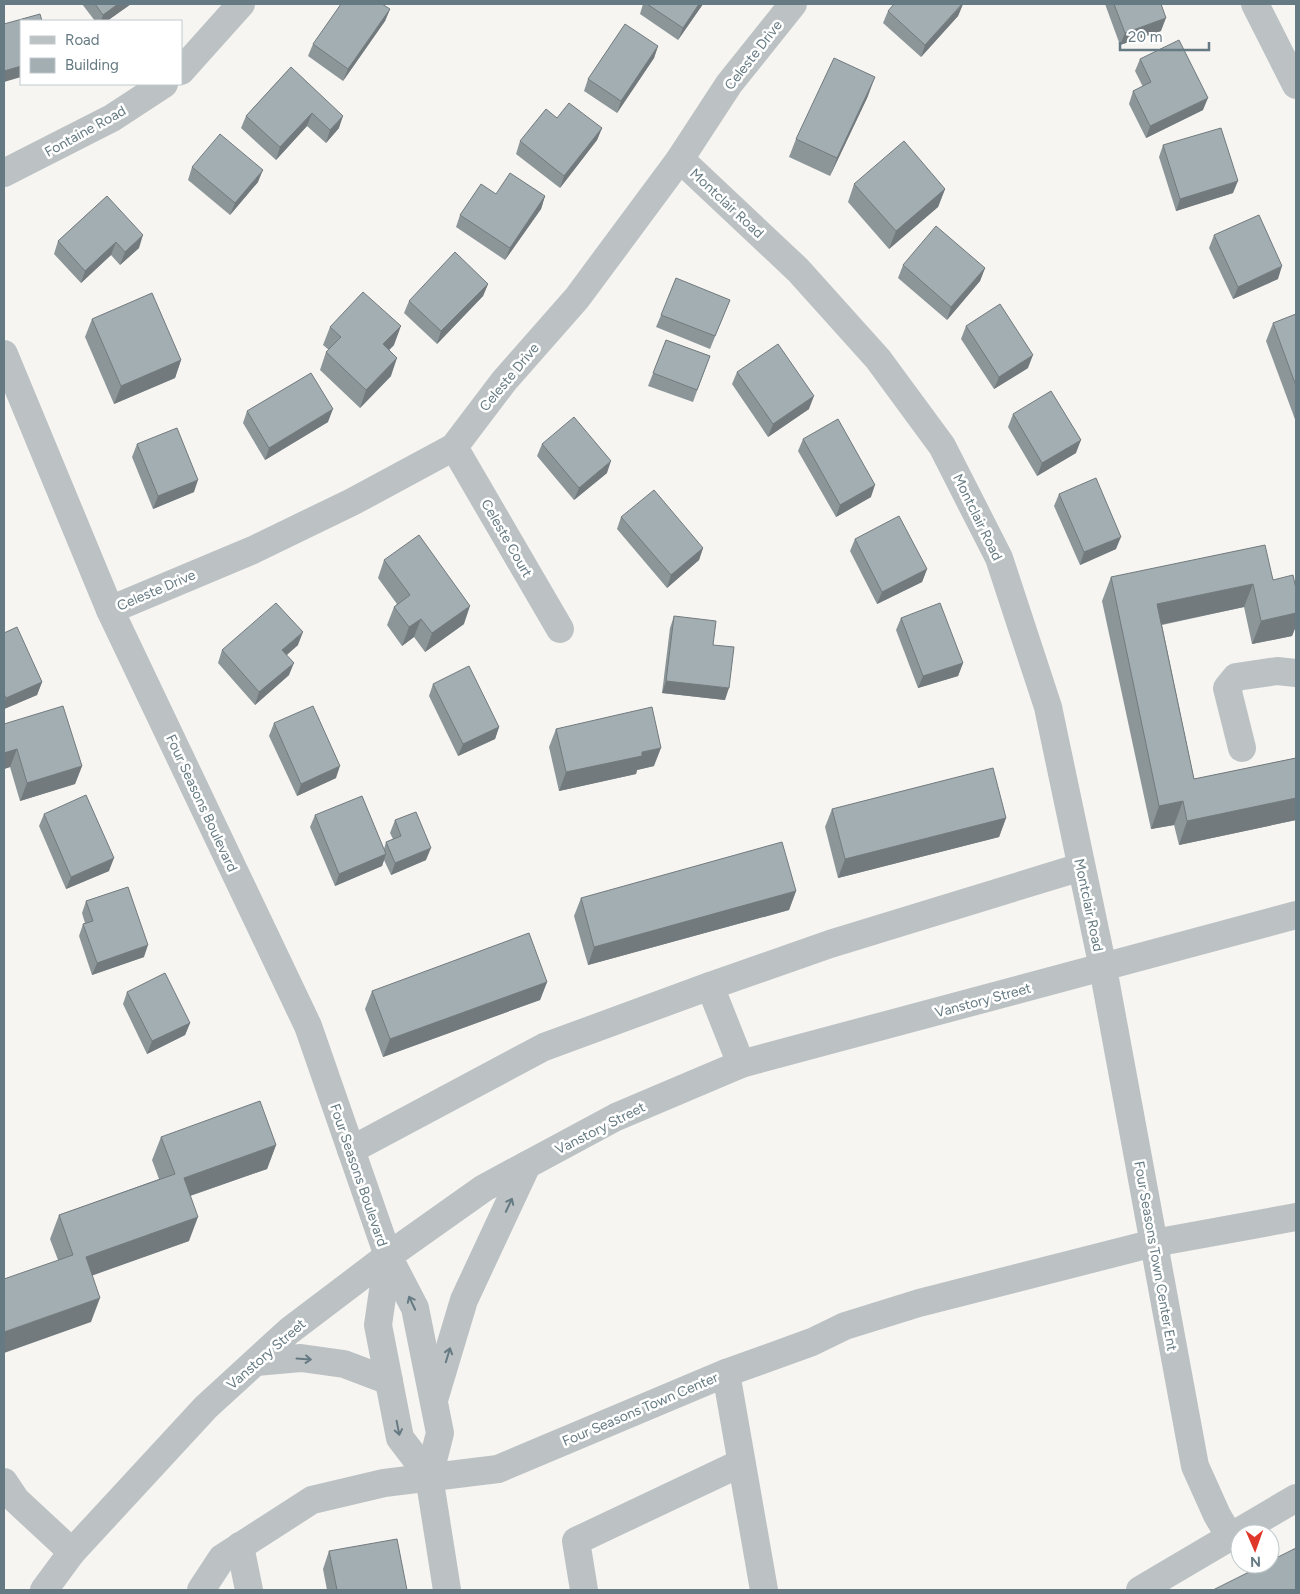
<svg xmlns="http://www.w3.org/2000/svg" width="1300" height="1594" viewBox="0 0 1300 1594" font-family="Figtree,sans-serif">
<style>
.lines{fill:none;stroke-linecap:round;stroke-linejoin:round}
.minor{stroke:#bcc2c4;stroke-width:28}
.wall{fill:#8c9699}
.shaded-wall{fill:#727a7d}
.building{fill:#a3aeb2;stroke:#727a7d}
.oneway{stroke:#657a82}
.labels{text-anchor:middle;stroke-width:5;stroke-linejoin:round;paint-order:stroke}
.street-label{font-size:14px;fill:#657a82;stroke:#fff}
</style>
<rect width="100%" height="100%" fill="#f6f5f2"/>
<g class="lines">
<g class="minor">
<path d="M1255,4L1296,85"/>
<path d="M181,71L241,4"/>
<path d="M680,159L798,270L878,359L942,446L999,558L1048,707L1103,968L1195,1466L1217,1515L1230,1537"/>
<path d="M4,173L112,118L164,84"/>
<path d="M4,354L110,610L308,1026L388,1256L415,1308L440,1433L429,1476L447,1590"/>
<path d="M454,447L560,629"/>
<path d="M110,610L253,550L352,502L454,447L504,381L577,298L680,159L729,84L793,4"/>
<path d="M1242,748L1227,688L1236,677L1277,671L1296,673"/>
<path d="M741,1064L710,986L830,944L1081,867"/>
<path d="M351,1150L544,1047L710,986"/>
<path d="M388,1256L378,1325L400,1438L429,1476"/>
<path d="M256,1362L301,1358L344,1364L389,1381"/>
<path d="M726,1373L812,1342L845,1326L919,1303L1154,1243L1296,1217"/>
<path d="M434,1400L464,1300L527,1165"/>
<path d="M4,1482L16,1500L72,1552"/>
<path d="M240,1546L249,1590"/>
<path d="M44,1590L72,1552L206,1407L289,1331L388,1256L484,1188L616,1117L741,1064L1296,915"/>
<path d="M201,1590L222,1558L312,1500L384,1483L498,1469L726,1373L764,1590"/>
<path d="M584,1590L576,1541L741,1463"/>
<path d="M1140,1590L1296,1498"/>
</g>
</g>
<g class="wall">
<path d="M82,4H131L107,21H95Z"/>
<path d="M643,4H703L678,40L640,14Z"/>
<path d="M963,4L958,16L921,57L883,23L888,11Z"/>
<path d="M1105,4H1161V31L1120,45Z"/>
<path d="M390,9L385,21L343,81L308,56L313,44Z"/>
<path d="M658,46L654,58L617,113L584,91L588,79Z"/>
<path d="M1140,59L1203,110L1146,138L1129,104L1133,91L1143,87L1135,71Z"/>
<path d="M291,67L339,128L326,143L307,126L276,160L241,128L246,116Z"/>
<path d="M868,96L830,176L789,157L796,139Z"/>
<path d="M602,128L597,140L560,188L516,154L520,141Z"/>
<path d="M1163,145L1233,193L1176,211L1159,157Z"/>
<path d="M192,167L258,182L230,215L188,180Z"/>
<path d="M854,184L945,189L938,207L889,249L848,202Z"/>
<path d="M496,194L545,196L541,209L505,260L456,227L460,215Z"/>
<path d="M107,196L139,248L120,265L111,255L81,283L54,254L58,241Z"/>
<path d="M1214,235L1278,279L1233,299L1209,248Z"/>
<path d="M903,265L985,268L980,281L947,320L898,278Z"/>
<path d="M488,284L483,296L437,344L404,313L409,301Z"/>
<path d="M730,300L710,349L656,327L661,315Z"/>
<path d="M1296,314V422L1266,341L1273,323Z"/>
<path d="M92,319L181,360L175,378L114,404L85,337Z"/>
<path d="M966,326L1028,368L994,389L961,339Z"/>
<path d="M330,327L394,345L389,350L391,376L360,408L320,370L326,352L329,350L323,345Z"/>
<path d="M666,340L710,356L693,402L648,386Z"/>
<path d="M737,372L809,409L768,437L732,384Z"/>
<path d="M247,411L328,422L265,460L243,423Z"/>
<path d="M1013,414L1076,453L1037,476L1008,427Z"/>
<path d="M803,439L871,497L836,517L798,451Z"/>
<path d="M137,444L194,492L153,509L132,457Z"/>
<path d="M542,444L607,473L574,500L537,456Z"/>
<path d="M1059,494L1116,549L1080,565L1054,506Z"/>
<path d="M621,517L703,548L699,560L667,588L617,529Z"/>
<path d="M855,539L927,569L922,582L877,604L850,551Z"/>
<path d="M384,560L464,624L425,652L414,637L402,646L387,625L394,607L397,604L378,578Z"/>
<path d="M1111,577L1273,580L1296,589V626L1292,636L1252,644L1244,607L1162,625L1194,779L1296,758V820L1179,845L1174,825L1151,829L1102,601Z"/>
<path d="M674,616L725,700L662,693L670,628Z"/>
<path d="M901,618L963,663L958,676L918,688L896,630Z"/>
<path d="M4,633L42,682L37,695L4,709Z"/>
<path d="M298,645L287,655L289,675L255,705L218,663L222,650Z"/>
<path d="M433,684L499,727L495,739L458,756L429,696Z"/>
<path d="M274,723L336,778L297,796L269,736Z"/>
<path d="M4,724L82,766L75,784L20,801L10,767L4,769Z"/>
<path d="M556,729L654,766L637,770L636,774L559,791L549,747Z"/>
<path d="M832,809L1006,818L999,837L838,878L825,827Z"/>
<path d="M44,814L109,871L66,889L39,826Z"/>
<path d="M315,815L384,849L386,842L393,839L390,833L395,820L426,860L391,875L384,860L382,866L335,886L310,827Z"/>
<path d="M796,891L789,910L588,965L574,916L581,898Z"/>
<path d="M86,901L144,957L92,975L79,936L83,924L85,923L82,913Z"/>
<path d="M547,982L540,1000L383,1057L365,1009L372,991Z"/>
<path d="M127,992L190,1023L185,1035L147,1054L123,1004Z"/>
<path d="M161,1137L276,1145L267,1169L190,1196L189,1241L92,1275L91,1322L58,1260L50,1239L59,1215L159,1179L152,1160Z"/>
<path d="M329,1551L407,1590H327L323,1569Z"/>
</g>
<g class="shaded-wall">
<path d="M118,4H131L107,21H101L103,15Z"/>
<path d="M699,4H703L678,40L683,28Z"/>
<path d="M963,4L958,16L921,57L925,45Z"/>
<path d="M390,9L385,21L343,81L348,69Z"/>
<path d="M1166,18L1161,31L1120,45L1125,33Z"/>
<path d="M658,46L654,58L617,113L621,101Z"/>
<path d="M21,66V77L4,82V71Z"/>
<path d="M875,77L868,96L830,176L837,158Z"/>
<path d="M1208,98L1203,110L1146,138L1150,126Z"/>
<path d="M312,113L307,126L276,160L280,147Z"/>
<path d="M343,116L339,128L326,143L330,130Z"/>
<path d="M602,128L597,140L560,188L564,176Z"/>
<path d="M263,170L258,182L230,215L235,203Z"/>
<path d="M1238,181L1233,193L1176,211L1180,199Z"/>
<path d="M945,189L938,207L889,249L896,231Z"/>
<path d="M545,196L541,209L505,260L510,248Z"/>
<path d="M143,235L139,248L120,265L125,252Z"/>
<path d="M116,242L111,255L81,283L85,271Z"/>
<path d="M1282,266L1278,279L1233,299L1238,287Z"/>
<path d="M985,268L980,281L947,320L951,307Z"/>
<path d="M488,284L483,296L437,344L441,331Z"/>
<path d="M401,326L394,345L377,362L383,344Z"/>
<path d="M1033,355L1028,368L994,389L999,377Z"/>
<path d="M397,358L391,376L360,408L366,390Z"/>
<path d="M181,360L175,378L114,404L121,386Z"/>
<path d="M814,396L809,409L768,437L773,424Z"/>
<path d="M333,409L328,422L265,460L269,448Z"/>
<path d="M1081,440L1076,453L1037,476L1042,463Z"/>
<path d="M611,461L607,473L574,500L579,488Z"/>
<path d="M198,480L194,492L153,509L158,496Z"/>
<path d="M875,485L871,497L836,517L840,505Z"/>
<path d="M1121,537L1116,549L1080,565L1084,552Z"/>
<path d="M703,548L699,560L667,588L671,575Z"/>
<path d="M927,569L922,582L877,604L882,592Z"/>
<path d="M1253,584L1244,607L1149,627L1157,604Z"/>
<path d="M470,606L464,624L425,652L432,633Z"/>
<path d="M1296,613V626L1292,636L1252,644L1261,621Z"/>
<path d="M421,619L414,637L402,646L409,627Z"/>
<path d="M303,632L298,645L278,662L282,650Z"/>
<path d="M294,663L289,675L255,705L259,692Z"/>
<path d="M963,663L958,676L918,688L923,676Z"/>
<path d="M666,681L729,688L725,700L662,693Z"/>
<path d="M42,682L37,695L4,709V704L6,698Z"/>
<path d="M499,727L495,739L458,756L463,744Z"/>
<path d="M661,748L654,766L637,770L636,774L559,791L566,772L642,752Z"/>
<path d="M17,749L10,767L4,769V753Z"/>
<path d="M82,766L75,784L20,801L27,783Z"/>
<path d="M340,766L336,778L297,796L301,784Z"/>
<path d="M1296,798V820L1179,845L1187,821Z"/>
<path d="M1183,801L1174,825L1151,829L1159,806Z"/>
<path d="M1006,818L999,837L838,878L845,859Z"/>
<path d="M431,848L426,860L391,875L395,863Z"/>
<path d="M386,854L382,866L335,886L339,874Z"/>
<path d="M114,858L109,871L66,889L71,877Z"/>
<path d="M796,891L789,910L588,965L594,947Z"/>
<path d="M148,945L144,957L92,975L97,963Z"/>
<path d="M547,982L540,1000L383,1057L390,1039Z"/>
<path d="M190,1023L185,1035L147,1054L152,1041Z"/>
<path d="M276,1145L267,1169L175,1201L184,1178Z"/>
<path d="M198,1217L189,1241L77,1281L86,1257Z"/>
<path d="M100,1298L91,1322L4,1353V1332Z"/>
</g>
<g class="building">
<path d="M95,4H118L103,15Z"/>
<path d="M341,4H382L390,9L348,69L313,44Z"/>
<path d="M647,4H699L683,28Z"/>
<path d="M894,4H962L925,45L888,11Z"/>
<path d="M1114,4H1161L1166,18L1125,33Z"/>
<path d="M40,14L42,21H21V66L4,71V24Z"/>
<path d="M625,24L658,46L621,101L588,79Z"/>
<path d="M1179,40L1208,98L1150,126L1133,91L1151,82L1140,59Z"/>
<path d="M834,58L875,77L837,158L796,139Z"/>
<path d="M291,67L343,116L330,130L312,113L280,147L246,116Z"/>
<path d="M569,103L602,128L564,176L520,141L546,109L557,118Z"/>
<path d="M1221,128L1238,181L1180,199L1163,145Z"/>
<path d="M220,134L263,170L235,203L192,167Z"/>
<path d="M904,141L945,189L896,231L854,184Z"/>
<path d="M510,173L545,196L510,248L460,215L481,184L496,194Z"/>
<path d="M107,196L143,235L125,252L116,242L85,271L58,241Z"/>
<path d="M1259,215L1282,266L1238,287L1214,235Z"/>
<path d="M936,226L985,268L951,307L903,265Z"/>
<path d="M455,252L488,284L441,331L409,301Z"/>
<path d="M676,278L730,300L715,336L661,315Z"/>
<path d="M363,292L401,326L383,344L397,358L366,390L326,352L341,337L330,327Z"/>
<path d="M152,293L181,360L121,386L92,319Z"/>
<path d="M1000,304L1033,355L999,377L966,326Z"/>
<path d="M1296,314V386L1273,323Z"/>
<path d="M666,340L710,356L697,390L653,373Z"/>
<path d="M778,344L814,396L773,424L737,372Z"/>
<path d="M311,373L333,409L269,448L247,411Z"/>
<path d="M1051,391L1081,440L1042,463L1013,414Z"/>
<path d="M574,417L611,461L579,488L542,444Z"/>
<path d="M838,419L875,485L840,505L803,439Z"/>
<path d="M177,428L198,480L158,496L137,444Z"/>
<path d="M1096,478L1121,537L1084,552L1059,494Z"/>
<path d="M654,490L703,548L671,575L621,517Z"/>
<path d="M899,516L927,569L882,592L855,539Z"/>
<path d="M419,535L470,606L432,633L421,619L409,627L394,607L410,595L384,560Z"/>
<path d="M1265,545L1273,580L1293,575L1296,589V613L1261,621L1253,584L1157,604L1194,779L1296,758V798L1187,821L1183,801L1159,806L1111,577Z"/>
<path d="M276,603L303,632L282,650L294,663L259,692L222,650Z"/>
<path d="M940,603L963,663L923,676L901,618Z"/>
<path d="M674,616L716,621L713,645L734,647L729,688L666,681Z"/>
<path d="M17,627L42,682L6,698L4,694V633Z"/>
<path d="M469,666L499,727L463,744L433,684Z"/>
<path d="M63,706L82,766L27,783L17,749L4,753V724Z"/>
<path d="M313,706L340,766L301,784L274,723Z"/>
<path d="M652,707L661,748L642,752V756L566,772L556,729Z"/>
<path d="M993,768L1006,818L845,859L832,809Z"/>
<path d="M86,795L114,858L71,877L44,814Z"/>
<path d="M362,796L386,854L339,874L315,815Z"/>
<path d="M416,812L431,848L395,863L386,842L401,836L395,820Z"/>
<path d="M782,842L796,891L594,947L581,898Z"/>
<path d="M128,887L148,945L97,963L83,924L93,921L86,901Z"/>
<path d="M529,933L547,982L390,1039L372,991Z"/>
<path d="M165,973L190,1023L152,1041L127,992Z"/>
<path d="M260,1101L276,1145L184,1178L198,1217L86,1257L100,1298L4,1332V1279L73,1255L59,1215L175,1174L161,1137Z"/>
<path d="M397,1539L407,1590H337L329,1551Z"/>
<path d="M1296,1548V1590H1213L1265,1564H1270V1561Z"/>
</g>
<defs><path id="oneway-shaft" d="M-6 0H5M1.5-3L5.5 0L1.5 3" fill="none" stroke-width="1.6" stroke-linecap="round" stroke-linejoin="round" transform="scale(1.25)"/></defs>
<g class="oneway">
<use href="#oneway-shaft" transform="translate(509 1205) rotate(-65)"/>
<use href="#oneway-shaft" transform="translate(412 1303) rotate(-115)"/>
<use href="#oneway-shaft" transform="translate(448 1355) rotate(-73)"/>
<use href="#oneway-shaft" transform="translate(304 1359) rotate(4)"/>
<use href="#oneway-shaft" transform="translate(398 1428) rotate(79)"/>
</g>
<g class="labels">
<g class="street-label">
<text transform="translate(753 55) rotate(-52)" y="5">Celeste Drive</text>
<text transform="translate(85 131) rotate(-29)" y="5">Fontaine Road</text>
<text transform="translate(727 203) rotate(43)" y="5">Montclair Road</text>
<text transform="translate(509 377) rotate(-50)" y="5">Celeste Drive</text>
<text transform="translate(978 517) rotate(64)" y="5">Montclair Road</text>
<text transform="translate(507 538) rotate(60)" y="5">Celeste Court</text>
<text transform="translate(156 590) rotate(-23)" y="5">Celeste Drive</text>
<text transform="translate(202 803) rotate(65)" y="5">Four Seasons Boulevard</text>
<text transform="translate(1089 905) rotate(78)" y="5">Montclair Road</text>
<text transform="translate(983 1000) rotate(-15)" y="5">Vanstory Street</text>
<text transform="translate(600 1128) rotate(-27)" y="5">Vanstory Street</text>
<text transform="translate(359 1175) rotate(71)" y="5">Four Seasons Boulevard</text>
<text transform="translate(1156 1256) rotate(80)" y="5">Four Seasons Town Center Ent</text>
<text transform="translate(266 1354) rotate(-41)" y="5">Vanstory Street</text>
<text transform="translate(640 1409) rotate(-23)" y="5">Four Seasons Town Center</text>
</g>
</g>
<rect width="1300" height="1594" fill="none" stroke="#657a82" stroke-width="10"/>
<rect x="20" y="20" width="162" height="65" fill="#ffffff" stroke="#c1cacd"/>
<rect x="30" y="36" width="25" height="8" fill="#bcc2c4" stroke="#c1cacd"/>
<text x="65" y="45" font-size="15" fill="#657a82">Road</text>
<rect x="30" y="58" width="25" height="15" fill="#a3aeb2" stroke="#c1cacd"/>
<text x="65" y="70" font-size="15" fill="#657a82">Building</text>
<g transform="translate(1255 1549) rotate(178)"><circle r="24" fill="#ffffff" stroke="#c1cacd"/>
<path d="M0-4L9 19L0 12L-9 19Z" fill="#df3729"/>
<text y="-8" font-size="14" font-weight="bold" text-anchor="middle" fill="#657a82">N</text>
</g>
<path d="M1120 42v8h89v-8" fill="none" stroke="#657a82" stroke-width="2.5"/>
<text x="1128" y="42" font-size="15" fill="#657a82" stroke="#ffffff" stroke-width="4" paint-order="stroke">20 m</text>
</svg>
